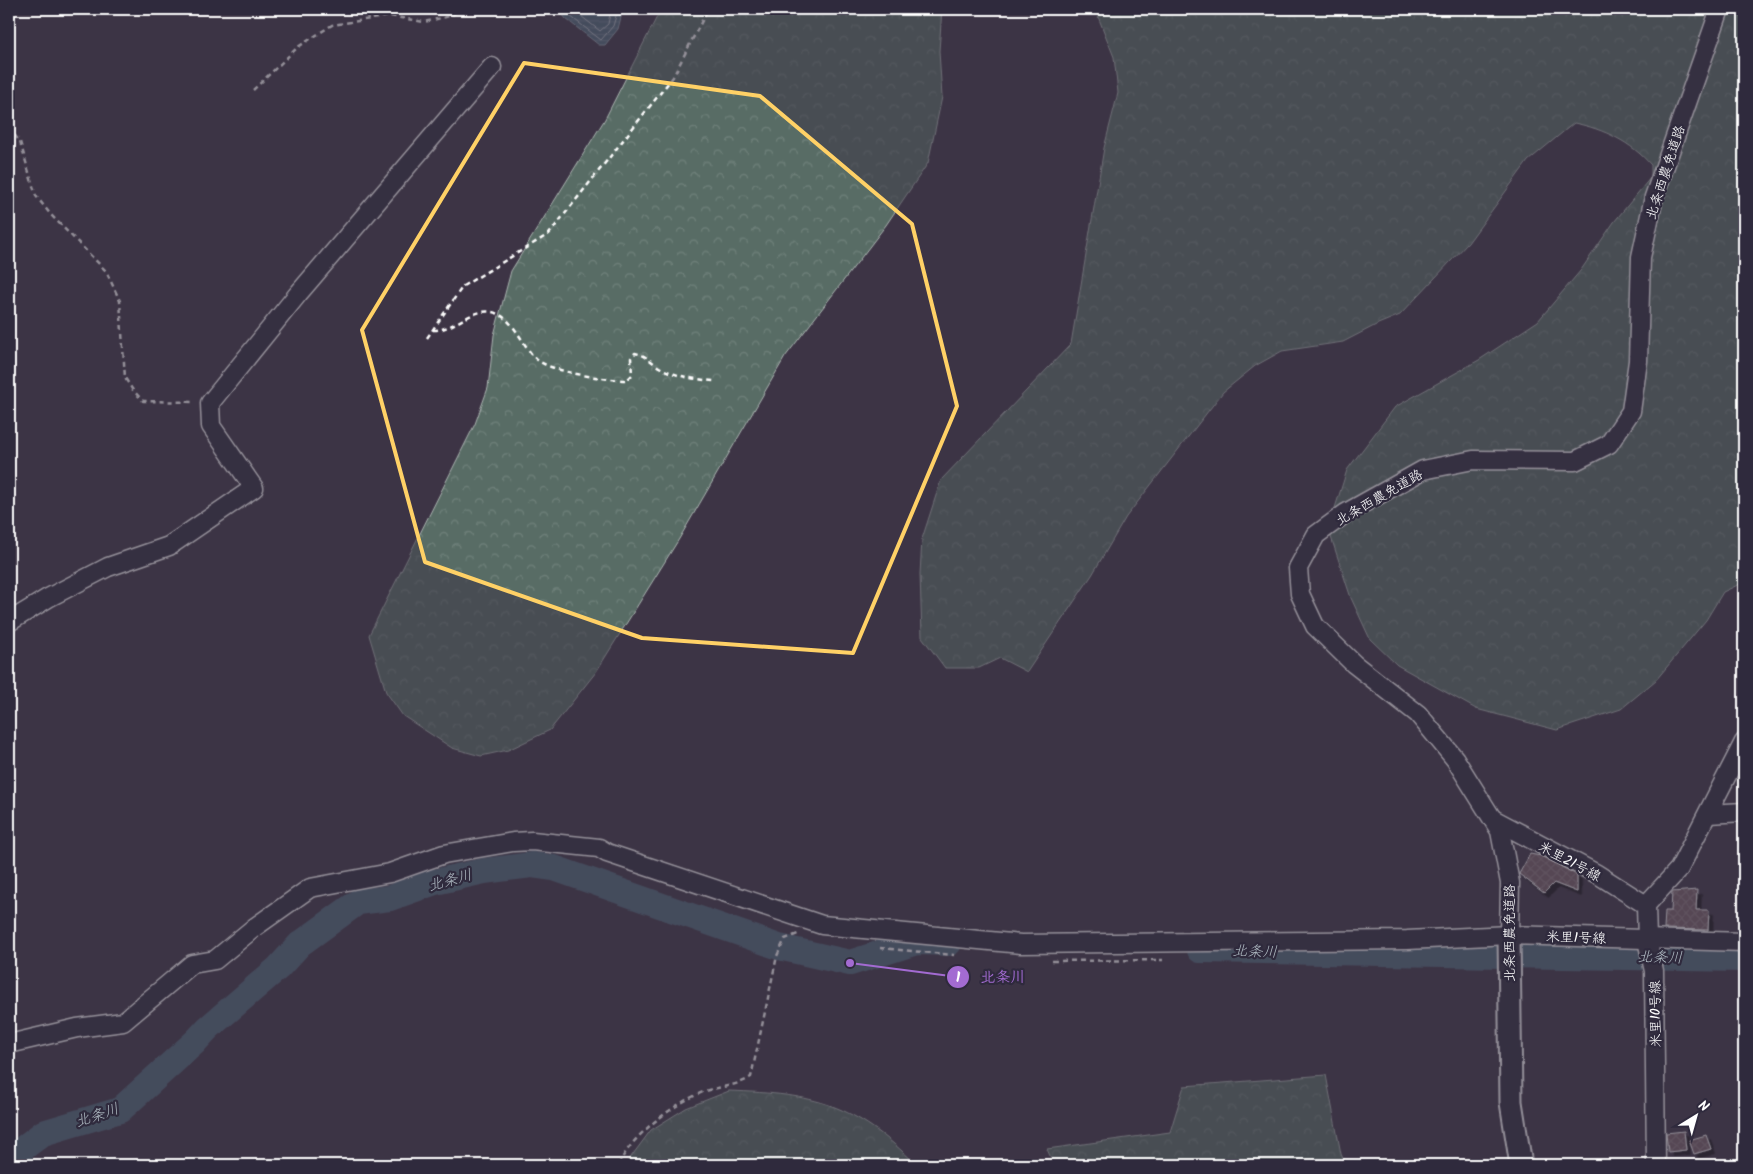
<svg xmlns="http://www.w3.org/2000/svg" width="1753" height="1174" viewBox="0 0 1753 1174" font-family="Kalam,'Klee One',sans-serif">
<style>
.forest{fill:url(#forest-crowns);stroke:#acb6b2}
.water{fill:url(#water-rules);stroke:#95a4af}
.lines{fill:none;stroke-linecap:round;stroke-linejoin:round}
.shore{stroke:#b9c2c9;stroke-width:1}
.river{stroke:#4f6779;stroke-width:26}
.building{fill:url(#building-cross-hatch);stroke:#fff;filter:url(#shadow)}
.minor-casing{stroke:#fff;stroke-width:21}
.tertiary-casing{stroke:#fff;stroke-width:25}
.path{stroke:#fff;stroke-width:2.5;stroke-dasharray:5 4;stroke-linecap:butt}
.minor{stroke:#2f2a3d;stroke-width:18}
.tertiary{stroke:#2f2a3d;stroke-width:21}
.marked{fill:none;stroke:#ffd166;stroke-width:4;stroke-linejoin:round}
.labels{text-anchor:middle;stroke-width:4.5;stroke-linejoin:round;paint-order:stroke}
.street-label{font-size:14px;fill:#fff;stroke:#2f2a3d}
.water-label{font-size:15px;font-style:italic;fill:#b0bbc3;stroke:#2f2a3d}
.leader{fill:none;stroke:#a36bd2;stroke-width:2}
.callout-dot{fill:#a36bd2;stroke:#2f2a3d;stroke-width:2}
.mark-label{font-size:15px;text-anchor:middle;font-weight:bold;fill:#fff}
.callout-label{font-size:15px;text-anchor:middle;font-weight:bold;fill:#a36bd2;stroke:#2f2a3d;stroke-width:4.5;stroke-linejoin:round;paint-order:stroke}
</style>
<defs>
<pattern id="forest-crowns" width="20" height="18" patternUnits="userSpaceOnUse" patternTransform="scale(1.25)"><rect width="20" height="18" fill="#586c65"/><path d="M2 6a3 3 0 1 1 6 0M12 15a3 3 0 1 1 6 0" fill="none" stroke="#71827c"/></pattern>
<pattern id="water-rules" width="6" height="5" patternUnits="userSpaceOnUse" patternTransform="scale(1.25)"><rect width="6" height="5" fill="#4f6779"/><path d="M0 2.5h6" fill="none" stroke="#697e8d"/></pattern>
<pattern id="building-cross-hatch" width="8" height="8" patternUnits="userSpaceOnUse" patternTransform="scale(1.25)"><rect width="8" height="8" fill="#755d66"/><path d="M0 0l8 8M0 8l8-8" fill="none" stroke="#8a757d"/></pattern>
<filter id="shadow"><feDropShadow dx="4.5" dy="4.5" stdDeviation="0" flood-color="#0009"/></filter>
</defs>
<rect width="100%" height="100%" fill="#3d3445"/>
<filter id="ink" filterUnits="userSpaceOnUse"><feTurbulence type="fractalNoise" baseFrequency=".02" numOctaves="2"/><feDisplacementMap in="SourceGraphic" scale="10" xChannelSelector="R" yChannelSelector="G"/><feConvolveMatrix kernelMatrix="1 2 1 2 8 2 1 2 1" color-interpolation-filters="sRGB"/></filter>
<g filter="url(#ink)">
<g class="forest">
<path d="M661,9H942L939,51L942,97L928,163L886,225L785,357L679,539L596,672L550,730L508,750L481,756L452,748L403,716L386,692L369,635L475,424L488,388L494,335L511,271L605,119Z"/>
<path d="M1095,9H1744V582L1723,592L1706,620L1656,680L1621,709L1557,730L1476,709L1397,665L1370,639L1351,598L1331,537L1335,508L1347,470L1395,407L1479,360L1538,321L1581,270L1614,222L1651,177V165C1631,142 1604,129 1574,123L1528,161L1468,243L1400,315L1378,324L1343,342L1282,351L1255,366L1223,392L1126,517L1092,575L1027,672L1000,658L979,668H945L922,637L920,574L922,539L941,480L1071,344L1104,148L1118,93L1114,57Z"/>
<path d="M1326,1075L1341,1154L1346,1165H1054L1047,1149L1170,1132L1184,1086Z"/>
<path d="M729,1091C816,1094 853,1103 917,1165H625L651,1130L686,1108Z"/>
</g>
<path class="water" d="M558,9H623L618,29L605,45H599L566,19Z"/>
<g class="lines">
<g class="shore">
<path d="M564,9L570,16L601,40L613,26L618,9"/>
<path d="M572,9L600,31L608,24L611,9"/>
</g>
<g class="river">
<path d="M1200,950L1744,959"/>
<path d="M9,1159L43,1133L120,1110L195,1042L208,1028L278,968L300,944L358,902L390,898L435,882L484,871L532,865L554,868L779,947L850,963L916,942L949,943"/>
</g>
</g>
<g class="building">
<path d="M1530,854L1541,856L1577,875V892L1554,883L1544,893L1519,874Z"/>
<path d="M1697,890L1696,910H1709L1708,930L1664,929L1665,911H1671L1672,892Z"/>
<path d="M1684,1131L1686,1150L1668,1152L1666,1133Z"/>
<path d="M1706,1135L1711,1149L1694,1154L1689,1140Z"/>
</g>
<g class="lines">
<defs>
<g id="minor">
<path d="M9,622L48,598L108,567L169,546L254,488L211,426L210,403L298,294L492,67"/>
<path d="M1708,814L1744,812"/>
<path d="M1493,819L1597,874L1646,905"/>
<path d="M1509,935L1510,883L1500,831L1455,759L1418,714L1354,664L1315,626L1300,594L1298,568L1316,535L1346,513L1423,470L1473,460L1575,461L1609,444L1631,411L1638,361L1641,257L1654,197L1720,9"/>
<path d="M9,1044L77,1028L123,1022L192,964L215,960L255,927L310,888L390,873L444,854L513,842L532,841L599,848L607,853L822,925L1021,944L1407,940L1509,935L1744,942"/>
<path d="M1656,1165L1654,971L1647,940L1646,905L1679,869L1744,742"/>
</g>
<path id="tertiary" d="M1509,935L1511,1102L1521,1165"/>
</defs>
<use href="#minor" class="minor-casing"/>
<use href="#tertiary" class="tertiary-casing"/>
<g class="path">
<path d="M253,90L298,47L332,25L390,16L424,22L450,16L463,9"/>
<path d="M9,128L20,142L36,196L51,215L106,271L120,301L125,378L132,389L143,401L195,402"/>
<path d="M433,330C455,331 475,303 498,314C515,322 522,344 535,358C548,372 607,380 627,380L632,375L631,358L635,353C646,355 650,361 659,367C677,377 694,379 714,381"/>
<path d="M427,338L463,286L549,234L673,77L708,9"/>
<path d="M880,948L954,955"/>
<path d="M1052,961L1163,960"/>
<path d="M619,1165C630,1136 675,1103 703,1092C719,1086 736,1087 751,1077L777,956L785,939L798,934"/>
</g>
<use href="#minor" class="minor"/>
<use href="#tertiary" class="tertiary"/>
</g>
</g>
<path d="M0 0H1753V1174H0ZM524,63L760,96L912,224L957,406L853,653L642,638L425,562L362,330Z" fill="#3d3445" fill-opacity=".55" fill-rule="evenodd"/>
<path class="marked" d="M524,63L760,96L912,224L957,406L853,653L642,638L425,562L362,330Z"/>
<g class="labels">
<g class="street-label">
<text transform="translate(1665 172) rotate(-72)" y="5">北条西農免道路</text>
<text transform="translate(1379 497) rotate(-30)" y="5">北条西農免道路</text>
<text transform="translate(1570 861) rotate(28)" y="5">米里21号線</text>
<text transform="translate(1509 933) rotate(-90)" y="5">北条西農免道路</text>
<text transform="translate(1576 937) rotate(2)" y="5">米里1号線</text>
<text transform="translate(1655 1014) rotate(-91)" y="5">米里10号線</text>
</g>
<g class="water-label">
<text transform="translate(450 880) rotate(-16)" y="5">北条川</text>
<text transform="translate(1255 951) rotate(2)" y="5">北条川</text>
<text transform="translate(1660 957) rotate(1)" y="5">北条川</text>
<text transform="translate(97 1115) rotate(-19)" y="5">北条川</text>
</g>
</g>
<path class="leader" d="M850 963L958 977"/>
<g class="callout-dot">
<circle cx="850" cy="963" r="5"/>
<circle cx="958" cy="977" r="12"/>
</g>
<g class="mark-label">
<text x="958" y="982">1</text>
</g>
<g class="callout-label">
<text x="1003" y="982">北条川</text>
</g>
<rect width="1753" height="1174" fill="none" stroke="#2f2a3d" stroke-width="30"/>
<rect x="15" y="15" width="1723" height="1144" fill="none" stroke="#fff" stroke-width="2" filter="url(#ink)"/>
<g transform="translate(1696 1116) rotate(37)" stroke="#2f2a3d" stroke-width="4" paint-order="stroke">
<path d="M0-4L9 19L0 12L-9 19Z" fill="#ffffff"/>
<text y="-8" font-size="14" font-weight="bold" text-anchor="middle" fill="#ffffff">N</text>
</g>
</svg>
